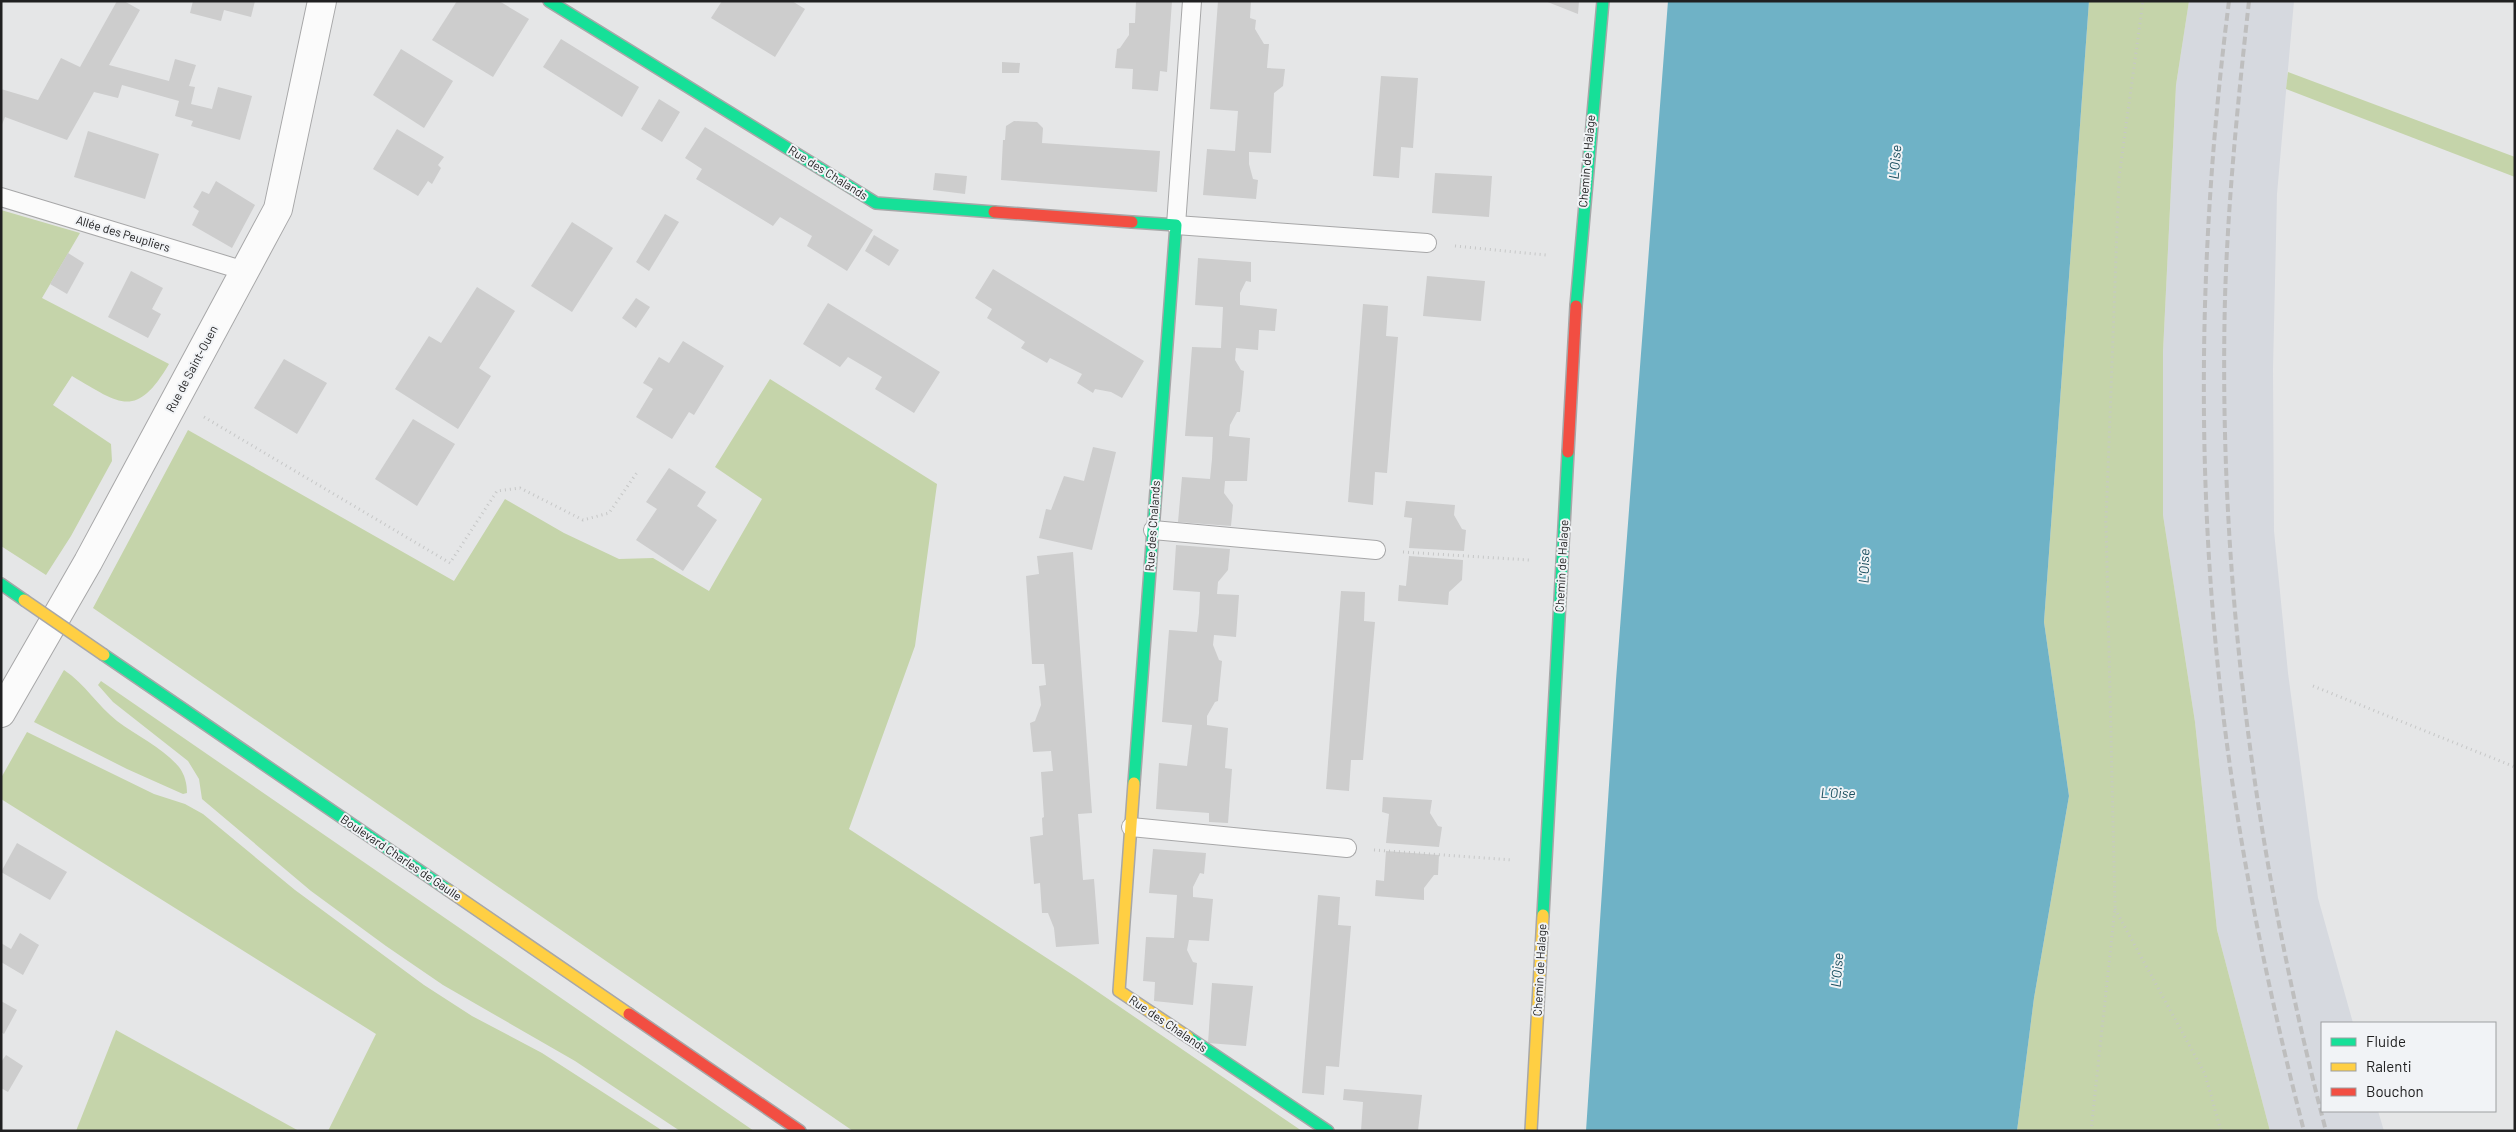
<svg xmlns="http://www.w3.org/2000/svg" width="2516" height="1132" viewBox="0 0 2516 1132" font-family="Barlow,sans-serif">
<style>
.built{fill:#d6d9df}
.green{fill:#c5d4aa}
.water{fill:#6fb2c6}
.building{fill:#cdcdcd}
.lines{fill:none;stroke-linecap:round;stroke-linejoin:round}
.lane-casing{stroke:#a7a7a8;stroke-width:20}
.street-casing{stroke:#a7a7a8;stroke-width:30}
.fast-casing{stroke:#a7a7a8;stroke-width:14}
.slow-casing{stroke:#a7a7a8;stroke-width:14}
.jam-casing{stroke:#a7a7a8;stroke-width:14}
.path{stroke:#c6c7c7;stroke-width:3;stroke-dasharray:1 4;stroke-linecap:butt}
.lane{stroke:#fbfbfb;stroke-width:18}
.street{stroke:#fbfbfb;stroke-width:28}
.fast{stroke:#16e098;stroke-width:11}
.slow{stroke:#ffcf43;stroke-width:11}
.jam{stroke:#f24e42;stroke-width:11}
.rail{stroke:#bebebe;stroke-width:4;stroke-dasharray:8 4;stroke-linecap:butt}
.slow-bridge-casing{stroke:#a7a7a8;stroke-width:14;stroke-linecap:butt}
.slow-bridge{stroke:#ffcf43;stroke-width:11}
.labels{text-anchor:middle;stroke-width:4;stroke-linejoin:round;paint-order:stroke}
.street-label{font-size:12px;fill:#202021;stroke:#f1f3f6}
.water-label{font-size:14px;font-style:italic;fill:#1b4f5f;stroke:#f1f3f6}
</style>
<rect width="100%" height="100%" fill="#e5e6e7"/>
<path class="built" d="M2189,1H2294L2277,194L2273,369L2274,531L2288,673L2318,898L2353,1023H2322V1111H2378L2384,1131H2270L2217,930L2195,722L2163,515V352L2176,85Z"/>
<g class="green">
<path d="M2089,1H2189L2176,85L2163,352V515L2195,722L2217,930L2270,1131H2017L2034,998L2069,796L2044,622Z"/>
<path d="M2288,72L2515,157V177L2286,89Z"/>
<path d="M1,210L80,233L42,298L169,364C136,420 120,404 72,376L53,405L111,444L112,461L71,536L46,575L1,546Z"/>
<path d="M770,379L937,484L915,646L849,829L1076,977L1302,1131H853L93,608L188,430L454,581L505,499L564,533L619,559L653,558L709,591L762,499L715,467Z"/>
<path d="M64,670C85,684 98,706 117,721C137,736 163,748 179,767C185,775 187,784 187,793L183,794L127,769L34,722Z"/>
<path d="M101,681L754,1131H680L575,1061L443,985L386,946L311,891L202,799L199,779L188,761L113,702L98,685Z"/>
<path d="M27,732L154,794L185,804L203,814L295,890L424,985L472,1016L542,1053L663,1131H328L376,1034L1,799V778Z"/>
<path d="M116,1030L299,1131H76Z"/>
</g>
<path class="water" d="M1668,1H2089L2044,622L2069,796L2034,998L2017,1131H1586L1616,680Z"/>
<g class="building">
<path d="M117,1H124L140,10L109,65L169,81L175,59L196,65L189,86L195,87L191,104L212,109L218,87L252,96L240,140L191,126L193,121L175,116L179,101L122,85L118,98L94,92L67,140L5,117L1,127V89L38,100L61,58L80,67Z"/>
<path d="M193,1H255L251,17L224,10L221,21L190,13Z"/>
<path d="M457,1H499L529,19L493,77L432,40Z"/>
<path d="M722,1H792L805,9L775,57L711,18Z"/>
<path d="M1136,1H1172L1167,72L1160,71L1158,91L1132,89L1133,69L1115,68L1117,49L1120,48L1129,35V23H1135Z"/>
<path d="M1218,1H1251L1250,18L1256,20L1255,29L1264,44H1269L1267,68L1285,69L1283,86L1274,93L1271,153L1249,152V164L1253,179L1258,180L1256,199L1203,195L1207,149L1235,151L1238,111L1210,109Z"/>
<path d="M1545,1H1579L1578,14Z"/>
<path d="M561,39L639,87L622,117L543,67Z"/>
<path d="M401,49L453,81L424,128L373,95Z"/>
<path d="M1002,62L1020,63L1019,73H1002Z"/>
<path d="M1381,76L1418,78L1413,148L1401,147L1399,178L1373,176Z"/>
<path d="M659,99L680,112L662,142L641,129Z"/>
<path d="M1014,121L1037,122L1043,128L1042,143L1160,151L1157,192L1001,180L1003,140H1005L1006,126Z"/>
<path d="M705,127L873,230L847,271L807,246L812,236L780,217L773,226L696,179L702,169L685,158Z"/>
<path d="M397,129L444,157L438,165L441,168L432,184L428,181L418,196L373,169Z"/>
<path d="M88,131L159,154L145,199L74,177Z"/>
<path d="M935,173L967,176L965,194L933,190Z"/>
<path d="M1435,173L1492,176L1489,217L1432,213Z"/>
<path d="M216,181L255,205L232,248L192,225L199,211L193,207L202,191L209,194Z"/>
<path d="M665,214L679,222L649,271L636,262Z"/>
<path d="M572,222L613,248L572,312L531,286Z"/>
<path d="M874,235L899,250L889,266L865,251Z"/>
<path d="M68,253L84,263L67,294L50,284Z"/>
<path d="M1198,258L1251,262V282L1246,281L1240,293V305L1277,309L1275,331L1259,330L1258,350L1236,348L1235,360L1241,370L1244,371L1242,394L1240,412H1237L1230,425L1229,436L1250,438L1247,481H1225L1224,493L1233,505L1231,526L1178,522L1182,477L1210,479L1212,459L1213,437L1185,436L1192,347L1221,348L1223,307L1195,305Z"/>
<path d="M993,269L1144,361L1122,398L1111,392L1095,389L1093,393L1077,383L1082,374L1050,358L1047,363L1021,348L1025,342L987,318L992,309L975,298Z"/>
<path d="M131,271L163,288L152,309L161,314L148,338L108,317Z"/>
<path d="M1427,276L1485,281L1481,321L1423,316Z"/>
<path d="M477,287L515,311L479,368L491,376L458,429L395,389L429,336L441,343Z"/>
<path d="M636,298L650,307L636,328L622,318Z"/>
<path d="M828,303L940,372L914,413L875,389L882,377L848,357L840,367L803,344Z"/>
<path d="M1363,304L1388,306L1386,336L1398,337L1387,473L1375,472L1373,505L1348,502Z"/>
<path d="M683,341L724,366L694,415L689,412L672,439L636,417L653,389L643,383L659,357L669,363Z"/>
<path d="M284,359L327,383L297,434L254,408Z"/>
<path d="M413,419L455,444L417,506L375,479Z"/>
<path d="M1093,447L1116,452L1092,550L1039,538L1046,509L1051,510L1064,476L1084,481Z"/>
<path d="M669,468L706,492L697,506L717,520L683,571L636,540L657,509L646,502Z"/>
<path d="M1406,501L1455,505L1454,515L1462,529L1466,530L1464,551L1409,548L1412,518L1404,517Z"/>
<path d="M1176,545L1230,549L1228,570L1218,582L1217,594L1239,595L1236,637L1214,635L1213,645L1219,660L1222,661L1218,701L1215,702L1207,716V725L1228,728L1225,768L1232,769L1228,823L1209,822V813L1156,809L1159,763L1187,766L1192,725L1162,722L1169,630L1197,632L1199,613L1200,592L1173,590Z"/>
<path d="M1073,552L1092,813L1078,814L1083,880L1094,879L1099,944L1056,947L1054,928L1048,913H1042L1040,883L1034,884L1030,837L1043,835L1042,818L1044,817L1041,772L1053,771L1051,751L1033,752L1030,723L1035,721L1041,705L1039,686L1046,685L1044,664H1032L1026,576L1039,574L1037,556Z"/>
<path d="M1409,556L1463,560L1462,580L1449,592L1448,605L1398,601L1399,585L1406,586Z"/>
<path d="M1341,591L1365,592L1364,621L1375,622L1363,760H1351L1349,791L1326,789Z"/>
<path d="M1383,797L1432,800L1430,813L1438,826L1442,827L1439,847L1386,843L1389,814L1382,812Z"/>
<path d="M17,843L67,872L50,900L1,872Z"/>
<path d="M1153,849L1206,853L1204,874L1200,873L1193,887V897L1213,899L1209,941L1189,940L1187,950L1193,962L1197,963L1193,1005L1154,1001L1155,982L1143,981L1146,937L1174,938L1177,895L1149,893Z"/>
<path d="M1386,851L1439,855L1438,875H1434L1424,888V900L1375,896L1376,880L1384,881Z"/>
<path d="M1318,895L1340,897L1338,925L1351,926L1339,1067L1326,1066L1324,1095L1302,1093Z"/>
<path d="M20,933L39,945L23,975L1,962V943L11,949Z"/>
<path d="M1212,983L1253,986L1246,1046L1208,1043Z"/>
<path d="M1,1001L17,1010L4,1034L1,1032Z"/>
<path d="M6,1055L23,1066L8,1092L1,1088V1062Z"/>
<path d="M1344,1089L1422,1095L1418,1131H1361L1363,1102L1343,1100Z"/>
</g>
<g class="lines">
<defs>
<g id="lane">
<path d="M1192,1L1176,225L1427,243"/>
<path d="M1,197L245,271"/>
<path d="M1153,530L1376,550"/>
<path d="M1131,827L1347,848"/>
</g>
<path id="street" d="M1,713L88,562L278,209L322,1"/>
<g id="fast">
<path d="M549,1L876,203L994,212"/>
<path d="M1132,222L1176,225L1134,783"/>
<path d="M1576,306L1603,1"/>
<path d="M1,584L24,600"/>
<path d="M104,655L448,890"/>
<path d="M1543,915L1568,452"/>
<path d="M1188,1037L1328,1131"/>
</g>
<g id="slow">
<path d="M1134,783L1119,991L1188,1037"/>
<path d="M448,890L629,1014"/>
<path d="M1531,1131L1543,915"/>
</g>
<g id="jam">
<path d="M994,212L1132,222"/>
<path d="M1568,452L1576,306"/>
<path d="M629,1014L800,1131"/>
</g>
</defs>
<use href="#lane" class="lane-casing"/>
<use href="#street" class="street-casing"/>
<use href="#fast" class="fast-casing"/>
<use href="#slow" class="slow-casing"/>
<use href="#jam" class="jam-casing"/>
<g class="path">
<path d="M1455,246L1546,255"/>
<path d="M204,417L450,563L497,491L520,488L583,520L609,513L638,471"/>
<path d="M1403,552L1529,560"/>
<path d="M2313,686L2515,767"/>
<path d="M1374,850L1513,860"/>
<path d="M2115,909L2205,1074L2221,1131"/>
<path d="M2091,1131L2115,908L2106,522L2119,177L2143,1"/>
</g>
<use href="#lane" class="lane"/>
<use href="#street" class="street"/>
<use href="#fast" class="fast"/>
<use href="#slow" class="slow"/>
<use href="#jam" class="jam"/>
<g class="rail">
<path d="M2229,1C2195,266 2194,536 2235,800C2252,912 2276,1022 2304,1131"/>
<path d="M2249,1C2238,100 2228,199 2225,298C2218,579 2255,859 2326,1131"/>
</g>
<defs>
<path id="slow-bridge" d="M24,600L104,655"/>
</defs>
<use href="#slow-bridge" class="slow-bridge-casing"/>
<use href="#slow-bridge" class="slow-bridge"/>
</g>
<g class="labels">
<g class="street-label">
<text transform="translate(1587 161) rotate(-85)" y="4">Chemin de Halage</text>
<text transform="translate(828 173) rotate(32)" y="4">Rue des Chalands</text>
<text transform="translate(123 234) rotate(17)" y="4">Allée des Peupliers</text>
<text transform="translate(192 369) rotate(-62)" y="4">Rue de Saint-Ouen</text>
<text transform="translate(1153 526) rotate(-86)" y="4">Rue des Chalands</text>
<text transform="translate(1562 566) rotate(-87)" y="4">Chemin de Halage</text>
<text transform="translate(401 858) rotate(34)" y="4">Boulevard Charles de Gaulle</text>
<text transform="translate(1540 970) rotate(-87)" y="4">Chemin de Halage</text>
<text transform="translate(1168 1024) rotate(34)" y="4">Rue des Chalands</text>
</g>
<g class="water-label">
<text transform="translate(1895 162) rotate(-85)" y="5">L'Oise</text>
<text transform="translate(1864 566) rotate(-88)" y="5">L'Oise</text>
<text x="1838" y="798">L’Oise</text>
<text transform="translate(1837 970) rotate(-85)" y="5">L'Oise</text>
</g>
</g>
<rect width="2516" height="1132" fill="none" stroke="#202021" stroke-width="5"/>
<rect x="2321" y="1022" width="175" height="90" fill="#f1f3f6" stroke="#9d9fa1"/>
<rect x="2331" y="1038" width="25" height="8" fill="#16e098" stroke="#9d9fa1"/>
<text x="2366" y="1047" font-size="15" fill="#202021">Fluide</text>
<rect x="2331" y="1063" width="25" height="8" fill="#ffcf43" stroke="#9d9fa1"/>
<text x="2366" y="1072" font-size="15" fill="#202021">Ralenti</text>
<rect x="2331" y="1088" width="25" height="8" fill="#f24e42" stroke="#9d9fa1"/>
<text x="2366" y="1097" font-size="15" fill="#202021">Bouchon</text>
</svg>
